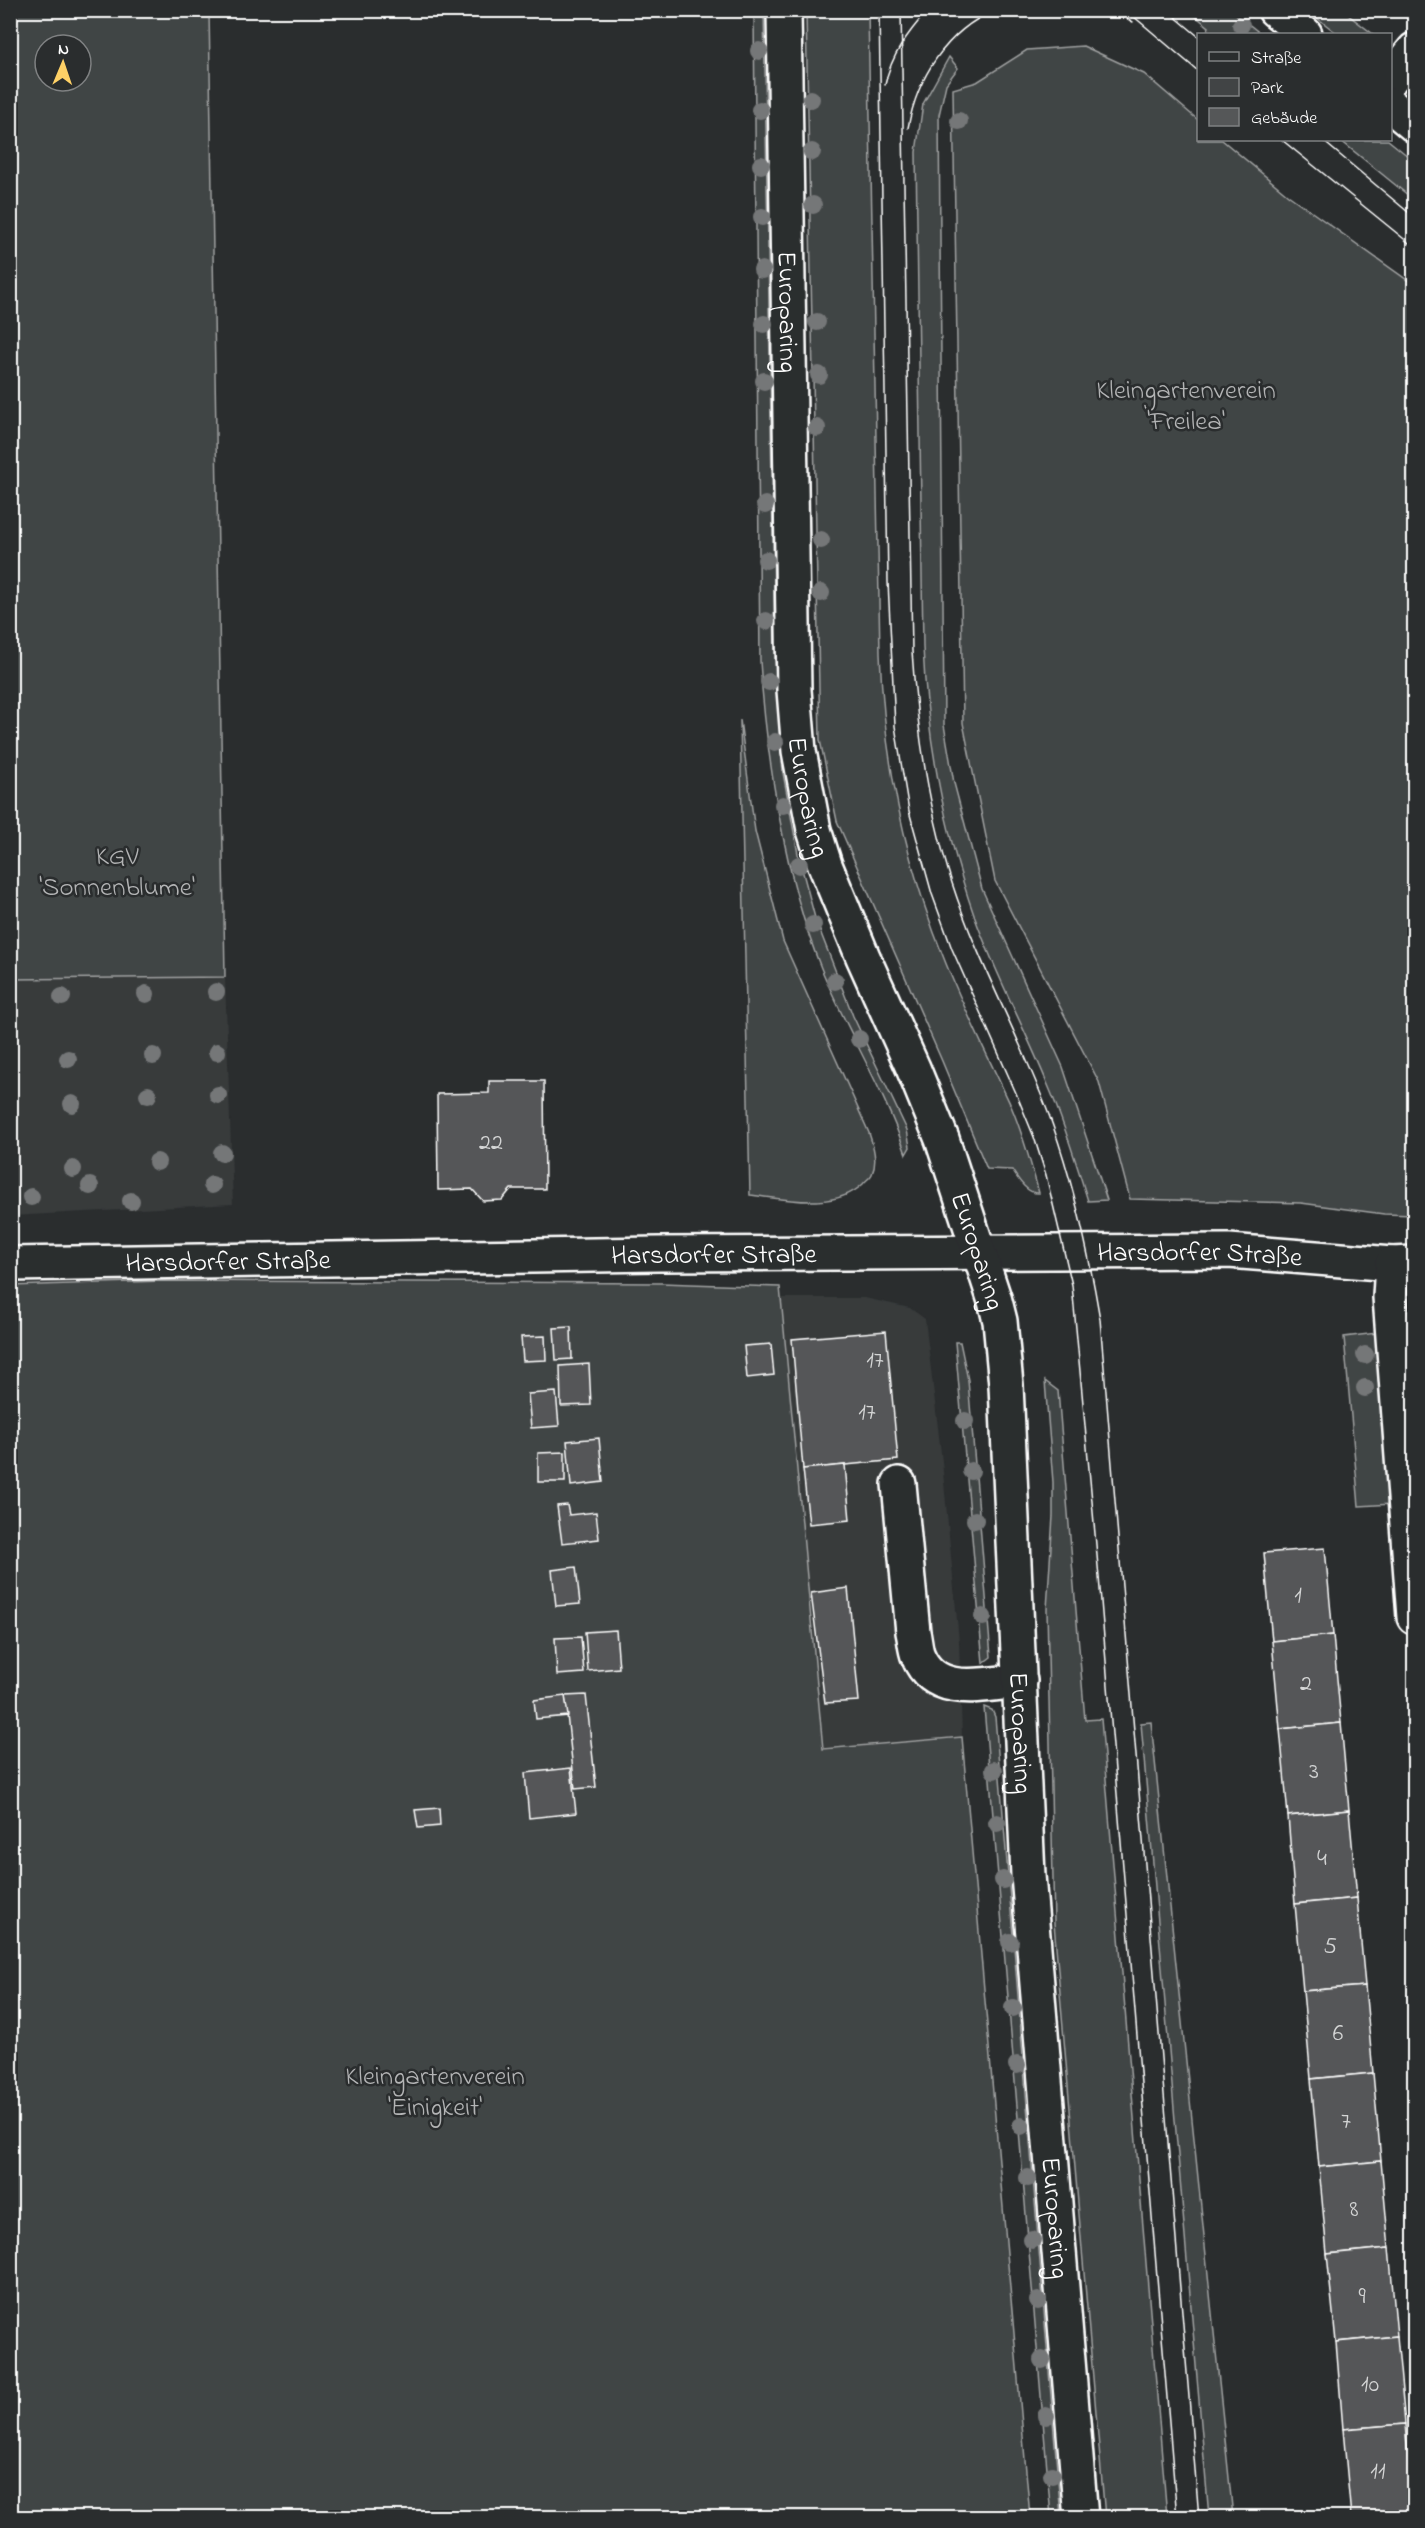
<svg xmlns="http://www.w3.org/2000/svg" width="1425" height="2528" viewBox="0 0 1425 2528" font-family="'Indie Flower',sans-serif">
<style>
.built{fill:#373a3b}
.green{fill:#414445;stroke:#a0a2a2;stroke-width:1.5;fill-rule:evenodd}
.building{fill:#555758;stroke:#fff;stroke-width:1.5}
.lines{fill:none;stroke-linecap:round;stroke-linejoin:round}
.minor-casing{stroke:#fff;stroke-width:38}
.major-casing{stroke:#fff;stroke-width:38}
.minor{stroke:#2a2d2e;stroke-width:33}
.major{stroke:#2a2d2e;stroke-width:33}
.tram{stroke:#fff;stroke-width:1.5}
.tree{fill:#757778}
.labels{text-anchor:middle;stroke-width:5;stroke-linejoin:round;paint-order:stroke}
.number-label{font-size:24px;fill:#d4d5d5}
.street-label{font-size:27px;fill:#fff;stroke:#2a2d2e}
.park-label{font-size:27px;fill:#b3b4b5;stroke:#2a2d2e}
</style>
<rect width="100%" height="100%" fill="#2a2d2e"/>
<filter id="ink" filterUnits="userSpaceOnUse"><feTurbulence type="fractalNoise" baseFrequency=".0167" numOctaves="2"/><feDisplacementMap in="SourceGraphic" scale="12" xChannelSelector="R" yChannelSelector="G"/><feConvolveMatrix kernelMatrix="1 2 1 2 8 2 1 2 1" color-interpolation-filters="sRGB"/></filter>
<g filter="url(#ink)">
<g class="built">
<path d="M225,977L233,1204L11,1216V979Z"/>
<path d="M781,1298H865L910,1308L925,1319L942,1461L959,1641L962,1737L823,1749Z"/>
</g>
<g class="green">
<path d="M10,11H209L225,977L11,979ZM45,45H81V81H45Z"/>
<path d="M754,11H764L775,660L783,773L798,854L815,918L853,1016L907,1130L910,1147L906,1154C884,1089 847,1031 821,968C785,879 766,756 760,661Z"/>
<path d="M806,11H868L880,654C884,758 904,859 943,956C963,1008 988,1056 1011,1106C1023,1134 1031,1164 1039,1193C1027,1194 1018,1179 1012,1170L987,1169L942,1061L837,821L820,740Z"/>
<path d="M1189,11H1232L1261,34H1212L1207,31L1209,27Z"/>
<path d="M1308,11H1343L1373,34H1338Z"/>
<path d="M1083,46L1144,74L1198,120V140H1222L1288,195L1414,285V1215L1384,1214L1301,1203L1130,1199L1099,1082L995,881L963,723L953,89L977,82L1027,50Z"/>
<path d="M949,57L958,68L946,84L939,115L944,725L954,783L982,889L1063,1067L1107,1200L1088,1201C1076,1162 1064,1122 1048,1085C1025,1029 996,975 975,918C944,830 927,740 923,647L916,152L923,104Z"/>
<path d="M1340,140H1388L1414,161V200Z"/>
<path d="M740,720L755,831L783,941L869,1133C873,1145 878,1161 872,1174C871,1177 865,1181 863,1184C835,1211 784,1199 750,1195Z"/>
<path d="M162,1281L661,1283L780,1287L823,1749L962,1737L1030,2517H11L10,1286Z"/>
<path d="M1377,1333L1392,1504L1359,1506L1344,1337Z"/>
<path d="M955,1342H960L968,1380L991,1657L983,1663Z"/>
<path d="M1045,1381L1058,1391L1085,1720L1101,1719L1167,2517H1105L1054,1923L1047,1609L1053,1516V1482Z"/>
<path d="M984,1707L992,1710L995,1717L1061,2517H1051Z"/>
<path d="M1151,1722L1233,2517H1209L1141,1723Z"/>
</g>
<g class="building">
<path d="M489,1081H544L545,1189H511L502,1200L483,1201L472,1189L438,1190L437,1094L489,1093Z"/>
<path d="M571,1327L572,1359L556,1360L554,1328Z"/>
<path d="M886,1331L898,1460L803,1469L792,1339Z"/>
<path d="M545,1336L546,1360L523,1361L521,1337Z"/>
<path d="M771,1344L774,1375L747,1378L744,1346Z"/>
<path d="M589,1364L591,1405L561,1406L560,1366Z"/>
<path d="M556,1392L559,1426L531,1428L528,1394Z"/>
<path d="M599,1438L603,1482L571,1486L567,1441Z"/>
<path d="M565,1452V1482H538V1453Z"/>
<path d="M845,1465L850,1520L809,1524L803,1469Z"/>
<path d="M567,1505L569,1515L596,1512L599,1539L562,1543L557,1506Z"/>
<path d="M1325,1548L1333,1635L1272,1641L1264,1553Z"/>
<path d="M576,1567L580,1604L556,1606L552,1570Z"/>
<path d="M848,1588L859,1701L825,1703L811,1593Z"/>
<path d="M616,1630L619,1668L588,1671L585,1632Z"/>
<path d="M1333,1635L1341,1723L1280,1729L1272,1641Z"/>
<path d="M581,1637L584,1673L557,1675L555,1638Z"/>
<path d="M586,1695L596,1787L575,1789L565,1696Z"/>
<path d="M565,1696L568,1716L536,1719L534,1700Z"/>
<path d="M1341,1723L1349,1810L1288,1816L1280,1729Z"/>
<path d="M571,1768L576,1813L529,1818L525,1773Z"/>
<path d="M439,1808L440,1826L418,1828L415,1810Z"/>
<path d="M1349,1810L1357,1898L1295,1904L1288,1816Z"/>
<path d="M1357,1898L1365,1986L1303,1991L1295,1904Z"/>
<path d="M1365,1986L1373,2073L1311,2079L1303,1991Z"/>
<path d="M1373,2073L1381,2161L1319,2167L1311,2079Z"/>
<path d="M1381,2161L1389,2248L1327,2254L1319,2167Z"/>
<path d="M1389,2248L1397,2336L1336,2342L1327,2254Z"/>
<path d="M1397,2336L1405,2424L1343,2429L1336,2342Z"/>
<path d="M1405,2424L1413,2511L1351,2517L1343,2429Z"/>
<path d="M1413,2511V2518H1351V2517Z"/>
</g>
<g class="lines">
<defs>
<g id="minor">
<path d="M1275,10L1305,34"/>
<path d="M1390,80L1414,50"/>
<path d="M1390,105L1414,125"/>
<path id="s1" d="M10,1264L658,1254L1229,1251L1392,1264L1414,1263"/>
<path d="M1392,1264L1390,1297L1414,1617"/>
<path d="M899,1484L913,1632C915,1640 915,1649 918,1656C935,1698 984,1684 1020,1681"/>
</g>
<g id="major">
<path id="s2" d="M784,10L794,690L799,751L814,830L825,865L863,957L913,1068L942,1139L995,1301L1000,1321L1006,1385L1028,1875L1081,2518"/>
</g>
</defs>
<use href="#minor" class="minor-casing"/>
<use href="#major" class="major-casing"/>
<use href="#minor" class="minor"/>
<use href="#major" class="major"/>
<g class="tram">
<path d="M879,10L888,582L895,726L909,811L932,894L952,949L1016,1093L1034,1137L1046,1175L1072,1285L1099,1577L1177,2518"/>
<path d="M901,10L912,651C917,730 928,808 952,883C979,967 1024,1043 1053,1126C1075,1189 1089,1254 1100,1319L1199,2518"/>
<path d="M1112,10L1133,22"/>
<path d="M1126,10L1198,71"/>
<path d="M1167,10L1198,36"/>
<path d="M885,85C891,55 908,33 928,10"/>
<path d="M908,128C917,78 946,31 995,10"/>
<path d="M1282,140L1414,247"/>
<path d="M1322,140L1414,217"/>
</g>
</g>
<g class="tree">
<circle cx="1241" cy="25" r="9"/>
<circle cx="759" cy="51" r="9"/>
<circle cx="811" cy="99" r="9"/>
<circle cx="760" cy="110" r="9"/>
<circle cx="959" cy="121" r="9"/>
<circle cx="812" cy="152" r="9"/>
<circle cx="761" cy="165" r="9"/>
<circle cx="813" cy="205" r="9"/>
<circle cx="762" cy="217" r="9"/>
<circle cx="762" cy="270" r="9"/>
<circle cx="817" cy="322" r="9"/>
<circle cx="764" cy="324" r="9"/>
<circle cx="819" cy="375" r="9"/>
<circle cx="764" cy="381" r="9"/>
<circle cx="817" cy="428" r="9"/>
<circle cx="765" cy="505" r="9"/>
<circle cx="821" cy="540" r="9"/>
<circle cx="766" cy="560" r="9"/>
<circle cx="821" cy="593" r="9"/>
<circle cx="766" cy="621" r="9"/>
<circle cx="769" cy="682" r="9"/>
<circle cx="775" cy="742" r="9"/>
<circle cx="783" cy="805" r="9"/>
<circle cx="799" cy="865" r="9"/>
<circle cx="813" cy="925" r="9"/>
<circle cx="835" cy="981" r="9"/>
<circle cx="216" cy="992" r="9"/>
<circle cx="146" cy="994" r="9"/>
<circle cx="62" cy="997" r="9"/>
<circle cx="859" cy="1039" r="9"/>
<circle cx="217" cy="1052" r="9"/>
<circle cx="153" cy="1056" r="9"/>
<circle cx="68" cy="1059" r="9"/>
<circle cx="148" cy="1095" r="9"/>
<circle cx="218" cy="1095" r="9"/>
<circle cx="72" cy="1104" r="9"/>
<circle cx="222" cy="1153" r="9"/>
<circle cx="157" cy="1162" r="9"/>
<circle cx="73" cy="1169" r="9"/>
<circle cx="212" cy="1185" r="9"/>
<circle cx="90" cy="1186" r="9"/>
<circle cx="31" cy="1197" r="9"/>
<circle cx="131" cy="1201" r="9"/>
<circle cx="1365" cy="1355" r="9"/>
<circle cx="1365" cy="1388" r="9"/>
<circle cx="965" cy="1421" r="9"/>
<circle cx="971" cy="1471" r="9"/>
<circle cx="975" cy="1520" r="9"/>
<circle cx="983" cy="1617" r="9"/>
<circle cx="994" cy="1770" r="9"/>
<circle cx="997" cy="1823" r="9"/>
<circle cx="1003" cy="1880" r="9"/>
<circle cx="1010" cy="1942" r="9"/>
<circle cx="1013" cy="2008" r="9"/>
<circle cx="1017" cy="2065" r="9"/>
<circle cx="1021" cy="2126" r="9"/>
<circle cx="1028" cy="2178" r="9"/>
<circle cx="1032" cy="2240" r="9"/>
<circle cx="1038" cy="2301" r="9"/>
<circle cx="1042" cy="2360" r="9"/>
<circle cx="1046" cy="2416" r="9"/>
<circle cx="1052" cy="2475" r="9"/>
</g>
</g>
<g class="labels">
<g class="number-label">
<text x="491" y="1149">22</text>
<text x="875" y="1367">17</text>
<text x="867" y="1419">17</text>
<text x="1298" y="1602">1</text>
<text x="1306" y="1690">2</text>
<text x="1314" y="1778">3</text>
<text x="1322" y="1865">4</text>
<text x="1330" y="1953">5</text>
<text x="1338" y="2040">6</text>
<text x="1346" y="2128">7</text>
<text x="1354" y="2216">8</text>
<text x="1362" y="2303">9</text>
<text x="1370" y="2391">10</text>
<text x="1378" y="2478">11</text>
</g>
<g class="street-label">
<text dy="9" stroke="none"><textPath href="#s2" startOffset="302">Europaring</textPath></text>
<text dy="9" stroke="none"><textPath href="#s2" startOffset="788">Europaring</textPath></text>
<text dy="9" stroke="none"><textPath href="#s2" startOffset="1274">Europaring</textPath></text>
<text dy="9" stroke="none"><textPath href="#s1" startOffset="704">Harsdorfer Straße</textPath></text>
<text dy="9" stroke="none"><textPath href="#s1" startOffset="1190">Harsdorfer Straße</textPath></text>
<text dy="9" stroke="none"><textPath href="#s1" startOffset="218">Harsdorfer Straße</textPath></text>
<text dy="9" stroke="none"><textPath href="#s2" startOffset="1760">Europaring</textPath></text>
<text dy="9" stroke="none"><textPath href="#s2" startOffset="2246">Europaring</textPath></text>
</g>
<g class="park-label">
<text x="1186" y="398">Kleingartenverein<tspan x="1186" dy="31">'Freilea'</tspan></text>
<text x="117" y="864">KGV<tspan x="117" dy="31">'Sonnenblume'</tspan></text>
<text x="435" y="2084">Kleingartenverein<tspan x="435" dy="31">'Einigkeit'</tspan></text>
</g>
</g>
<rect width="1425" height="2528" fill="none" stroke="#2a2d2e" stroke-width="36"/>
<rect x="18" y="18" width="1389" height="2492" fill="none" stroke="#fff" stroke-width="2" filter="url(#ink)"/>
<rect x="1197" y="33" width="195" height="108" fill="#2a2d2e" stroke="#7f8182" stroke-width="1.5"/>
<rect x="1209" y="52" width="30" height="9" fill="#2a2d2e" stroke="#7f8182" stroke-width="1.5"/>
<text x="1251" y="63" font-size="18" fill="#ffffff">Straße</text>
<rect x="1209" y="78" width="30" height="18" fill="#414445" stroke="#7f8182" stroke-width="1.5"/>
<text x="1251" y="93" font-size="18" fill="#ffffff">Park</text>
<rect x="1209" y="108" width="30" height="18" fill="#555758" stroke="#7f8182" stroke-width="1.5"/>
<text x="1251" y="123" font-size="18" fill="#ffffff">Gebäude</text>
<g transform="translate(63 63) rotate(2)"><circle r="28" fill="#2a2d2e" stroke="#7f8182" stroke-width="1.5"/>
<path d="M0-4.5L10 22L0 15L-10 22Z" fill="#ffd166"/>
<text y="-9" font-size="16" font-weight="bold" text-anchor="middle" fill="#ffffff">N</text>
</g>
</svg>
